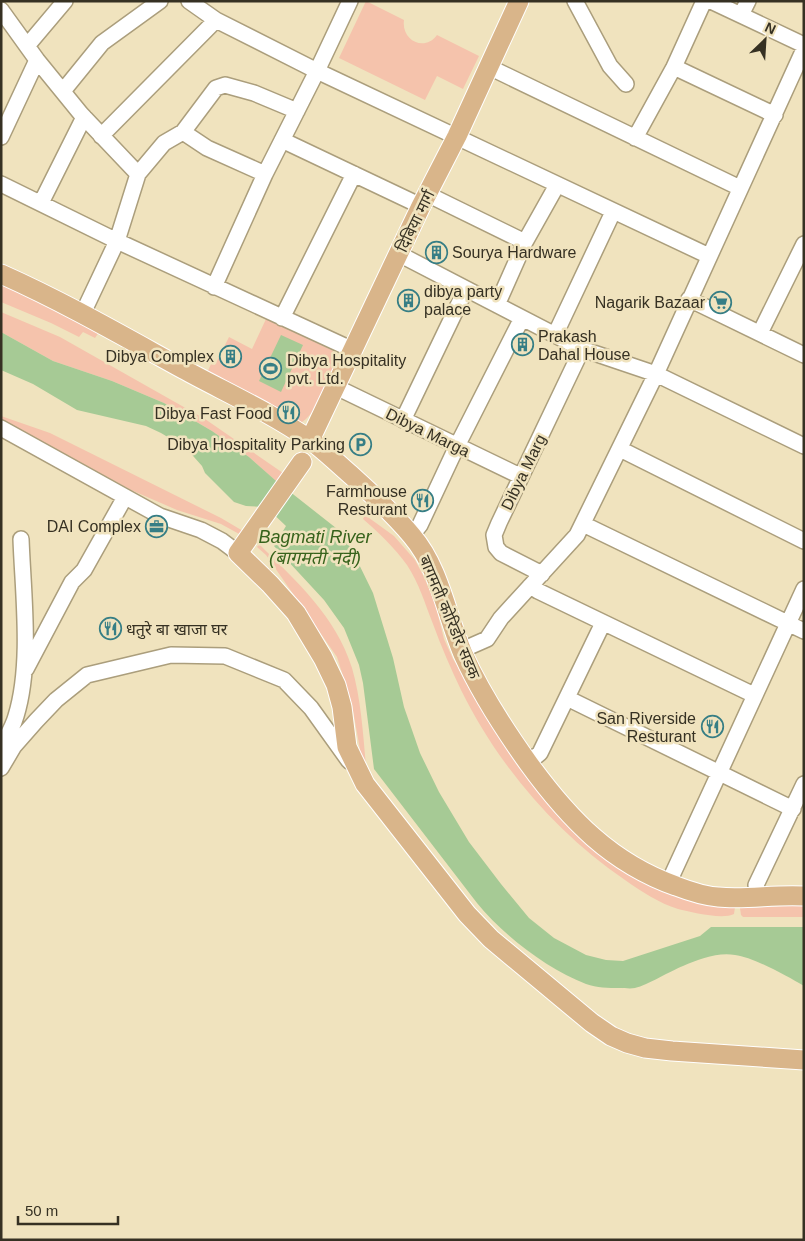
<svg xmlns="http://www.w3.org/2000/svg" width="805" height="1241" font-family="Arial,'Noto Sans Devanagari',sans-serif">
  <rect width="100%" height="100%" fill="#f0e3be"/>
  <path fill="#f5c3ac" d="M366,1L404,20C401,41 425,52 437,35L479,56L463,89L437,76L425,100L339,58Z
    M1,283L99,332L95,338L83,332L79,337L51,323L1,302Z
    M1,312L60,337L205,419L283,473L277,482L249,457L212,431L164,403L112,381L53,361L1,332Z
    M266,319L332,350L337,356L338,360C329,379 318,414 299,424L207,373L211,364L215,365L229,337L252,349Z
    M1,416L50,433L221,518L243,531L241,535L221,524L177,510L131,490L1,419Z
    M365,515L394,536L415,560L424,577L435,603L444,639L453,659L467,682L546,797L696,901L735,907L734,914C722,920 691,912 678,909C659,903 642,892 625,880C556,833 498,765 461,690C451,669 441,646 433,624C425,604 419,583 407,565C395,548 378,532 363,519Z
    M259,544C296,581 336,616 352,668C361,699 363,733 366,766L361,755L352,705L337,657L266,555L257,547Z
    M804,905V917H743L741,915L740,908Z"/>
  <path fill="#a6ca95" d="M1,332L53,361L112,381L164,403L212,431L249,457L275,480L336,528L351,548L373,593L393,658L404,707L420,753L439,792L469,842L501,884L529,918L554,938L586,955L606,960L623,961L700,936L711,927H804V986C787,976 753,957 735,955C718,952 699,959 683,966C670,971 648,985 635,988C630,989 624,988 620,988C608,988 597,988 586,984C547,969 503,935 477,903L374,769L363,683L359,665L344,628L324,600L274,546L286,526L266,507L246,506L234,502L205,473L202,466L186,448L161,433L146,426L77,410L33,384L1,370Z
    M281,335L303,345L281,392L259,381Z"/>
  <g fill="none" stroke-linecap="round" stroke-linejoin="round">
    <defs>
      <path id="minor" d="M189,1L216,20L317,71L709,256
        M575,1L610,66L626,84
        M711,1L804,45
        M1,10L37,60L81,114L138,174
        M741,15L748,1
        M27,46L65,1
        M489,67L740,188
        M674,67L775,115
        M63,91L102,43L160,1
        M183,132L216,88L225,85L254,93L297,111
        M101,136L216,20
        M1,137L37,60
        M635,138L674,67L704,1
        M282,140L421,206
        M1,184L117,241L353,350
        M427,194L525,242
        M41,203L84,117
        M399,254L582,349L656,374L804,446
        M214,287L265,174L317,71L350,1
        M689,299L804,355
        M497,305L525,242L557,185
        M83,313L117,241L138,174L164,143L183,132L207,148L265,174
        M282,318L354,174
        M760,333L804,244
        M555,335L613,212
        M336,387L520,476
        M403,420L466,289
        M1,428L160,516L201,530L222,541L238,553
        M620,449L804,541
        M583,524L804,631
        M412,535L420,525L457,446L522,318
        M542,574L501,553L496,547L494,535L499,523L582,349
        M530,586L538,591L754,695
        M462,650L487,639L501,618L577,535L656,374L804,49
        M26,669L72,582L84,570L125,497
        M567,698L793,809
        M1,747C7,737 13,727 16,716C32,664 23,594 21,539
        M528,763L540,753L603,623
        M1,768L14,746L36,721L56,700L87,675L171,655L225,656L284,680L311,708L349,761
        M668,884L804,589
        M759,897L756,885L804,784"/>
      <path id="major" d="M1,274C64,302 123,336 183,369C225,392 270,412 310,440C324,450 337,463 351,475C372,494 394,514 412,536C440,569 446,614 463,654C481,694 504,729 529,764C569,819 611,863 676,886C689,891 703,896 718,897C746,900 775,894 804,896
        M310,440L421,206L457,136L519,1
        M302,462L238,553L270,584L296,613L323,658L336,685L342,707L347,747L365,784L467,914L491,939L592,1023L611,1036L627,1043L645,1048L672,1051L804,1060"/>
    </defs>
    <use href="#minor" stroke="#ab9e7c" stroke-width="18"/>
    <use href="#major" stroke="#fff" stroke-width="21"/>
    <use href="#minor" stroke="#fff" stroke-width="15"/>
    <use href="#major" stroke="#d9b58a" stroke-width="19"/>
  </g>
  <defs>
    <symbol id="building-ring" viewBox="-11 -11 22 22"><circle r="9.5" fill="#f0e3be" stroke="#367e85" stroke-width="1.5"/><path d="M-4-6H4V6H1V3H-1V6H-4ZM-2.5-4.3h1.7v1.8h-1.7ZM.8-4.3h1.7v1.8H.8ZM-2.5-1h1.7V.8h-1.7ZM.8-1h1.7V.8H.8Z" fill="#367e85"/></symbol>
    <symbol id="supermarket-ring" viewBox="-11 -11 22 22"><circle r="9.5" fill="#f0e3be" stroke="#367e85" stroke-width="1.5"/><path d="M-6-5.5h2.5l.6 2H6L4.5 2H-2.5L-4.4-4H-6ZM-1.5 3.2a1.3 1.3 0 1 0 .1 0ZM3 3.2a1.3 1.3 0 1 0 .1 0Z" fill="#367e85"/></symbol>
    <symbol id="stadium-ring" viewBox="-11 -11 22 22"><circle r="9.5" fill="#f0e3be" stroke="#367e85" stroke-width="1.5"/><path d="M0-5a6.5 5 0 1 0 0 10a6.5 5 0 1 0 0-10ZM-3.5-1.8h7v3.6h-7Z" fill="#367e85"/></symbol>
    <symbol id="restaurant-ring" viewBox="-11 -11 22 22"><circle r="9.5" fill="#f0e3be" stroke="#367e85" stroke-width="1.5"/><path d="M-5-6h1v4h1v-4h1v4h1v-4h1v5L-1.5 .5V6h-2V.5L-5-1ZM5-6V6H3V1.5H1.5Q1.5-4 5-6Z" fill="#367e85"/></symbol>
    <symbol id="parking-ring" viewBox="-11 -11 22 22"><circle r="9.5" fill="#f0e3be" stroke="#367e85" stroke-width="1.5"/><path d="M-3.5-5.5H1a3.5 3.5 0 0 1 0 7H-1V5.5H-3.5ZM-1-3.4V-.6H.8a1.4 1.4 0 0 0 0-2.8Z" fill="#367e85"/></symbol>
    <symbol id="office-ring" viewBox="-11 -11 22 22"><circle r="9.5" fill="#f0e3be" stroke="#367e85" stroke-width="1.5"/><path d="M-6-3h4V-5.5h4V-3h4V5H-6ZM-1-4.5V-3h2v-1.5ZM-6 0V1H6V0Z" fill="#367e85"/></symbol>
  </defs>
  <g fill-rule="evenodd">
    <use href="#building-ring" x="424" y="240" width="25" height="25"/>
    <use href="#building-ring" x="396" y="288" width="25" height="25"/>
    <use href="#supermarket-ring" x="708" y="290" width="25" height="25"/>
    <use href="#building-ring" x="510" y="332" width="25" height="25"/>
    <use href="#building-ring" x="218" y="344" width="25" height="25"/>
    <use href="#stadium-ring" x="258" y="356" width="25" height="25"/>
    <use href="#restaurant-ring" x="276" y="400" width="25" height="25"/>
    <use href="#parking-ring" x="348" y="432" width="25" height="25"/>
    <use href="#restaurant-ring" x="410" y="488" width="25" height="25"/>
    <use href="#office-ring" x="144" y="514" width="25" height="25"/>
    <use href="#restaurant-ring" x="98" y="616" width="25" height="25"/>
    <use href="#restaurant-ring" x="700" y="714" width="25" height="25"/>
  </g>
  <g text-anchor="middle" stroke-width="5" stroke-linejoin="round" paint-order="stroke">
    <g font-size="16" fill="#363123" stroke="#f0e3be">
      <text transform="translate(415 221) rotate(-64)" y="6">दिबिया मार्ग</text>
      <text transform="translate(428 432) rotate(26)" y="6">Dibya Marga</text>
      <text transform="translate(523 472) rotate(-64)" y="6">Dibya Marg</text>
      <text transform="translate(450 617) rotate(67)" y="6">बागमती कोरिडोर सडक</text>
    </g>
    <g font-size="16" fill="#363123" stroke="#f0e3be" text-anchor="end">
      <text x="452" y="258" text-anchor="start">Sourya Hardware</text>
      <text x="424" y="297" text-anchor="start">dibya party<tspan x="424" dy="18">palace</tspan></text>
      <text x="705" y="308">Nagarik Bazaar</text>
      <text x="538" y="342" text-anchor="start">Prakash<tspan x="538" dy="18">Dahal House</tspan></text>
      <text x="214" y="362">Dibya Complex</text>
      <text x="287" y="366" text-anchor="start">Dibya Hospitality<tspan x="287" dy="18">pvt. Ltd.</tspan></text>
      <text x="272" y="419">Dibya Fast Food</text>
      <text x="345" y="450">Dibya Hospitality Parking</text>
      <text x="407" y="497">Farmhouse<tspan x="407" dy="18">Resturant</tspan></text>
      <text x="141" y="532">DAI Complex</text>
      <text x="126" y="635" text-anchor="start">धतुरे बा खाजा घर</text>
      <text x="696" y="724">San Riverside<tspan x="696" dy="18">Resturant</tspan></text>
    </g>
    <g font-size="18" font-style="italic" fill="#37631c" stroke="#f0e3be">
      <text x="315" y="543">Bagmati River<tspan x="315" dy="21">(बागमती नदी)</tspan></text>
    </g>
  </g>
  <rect width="805" height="1241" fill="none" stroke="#363123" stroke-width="5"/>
  <g transform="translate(765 40) rotate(25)" stroke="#f0e3be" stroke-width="4" paint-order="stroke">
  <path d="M0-4L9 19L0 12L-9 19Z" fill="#363123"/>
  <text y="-8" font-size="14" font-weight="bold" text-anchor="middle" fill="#363123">N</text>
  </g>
  <path d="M18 1216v8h100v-8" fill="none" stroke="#363123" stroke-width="2.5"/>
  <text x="25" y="1216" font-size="15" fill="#363123" stroke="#f0e3be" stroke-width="4" paint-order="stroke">50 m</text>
</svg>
